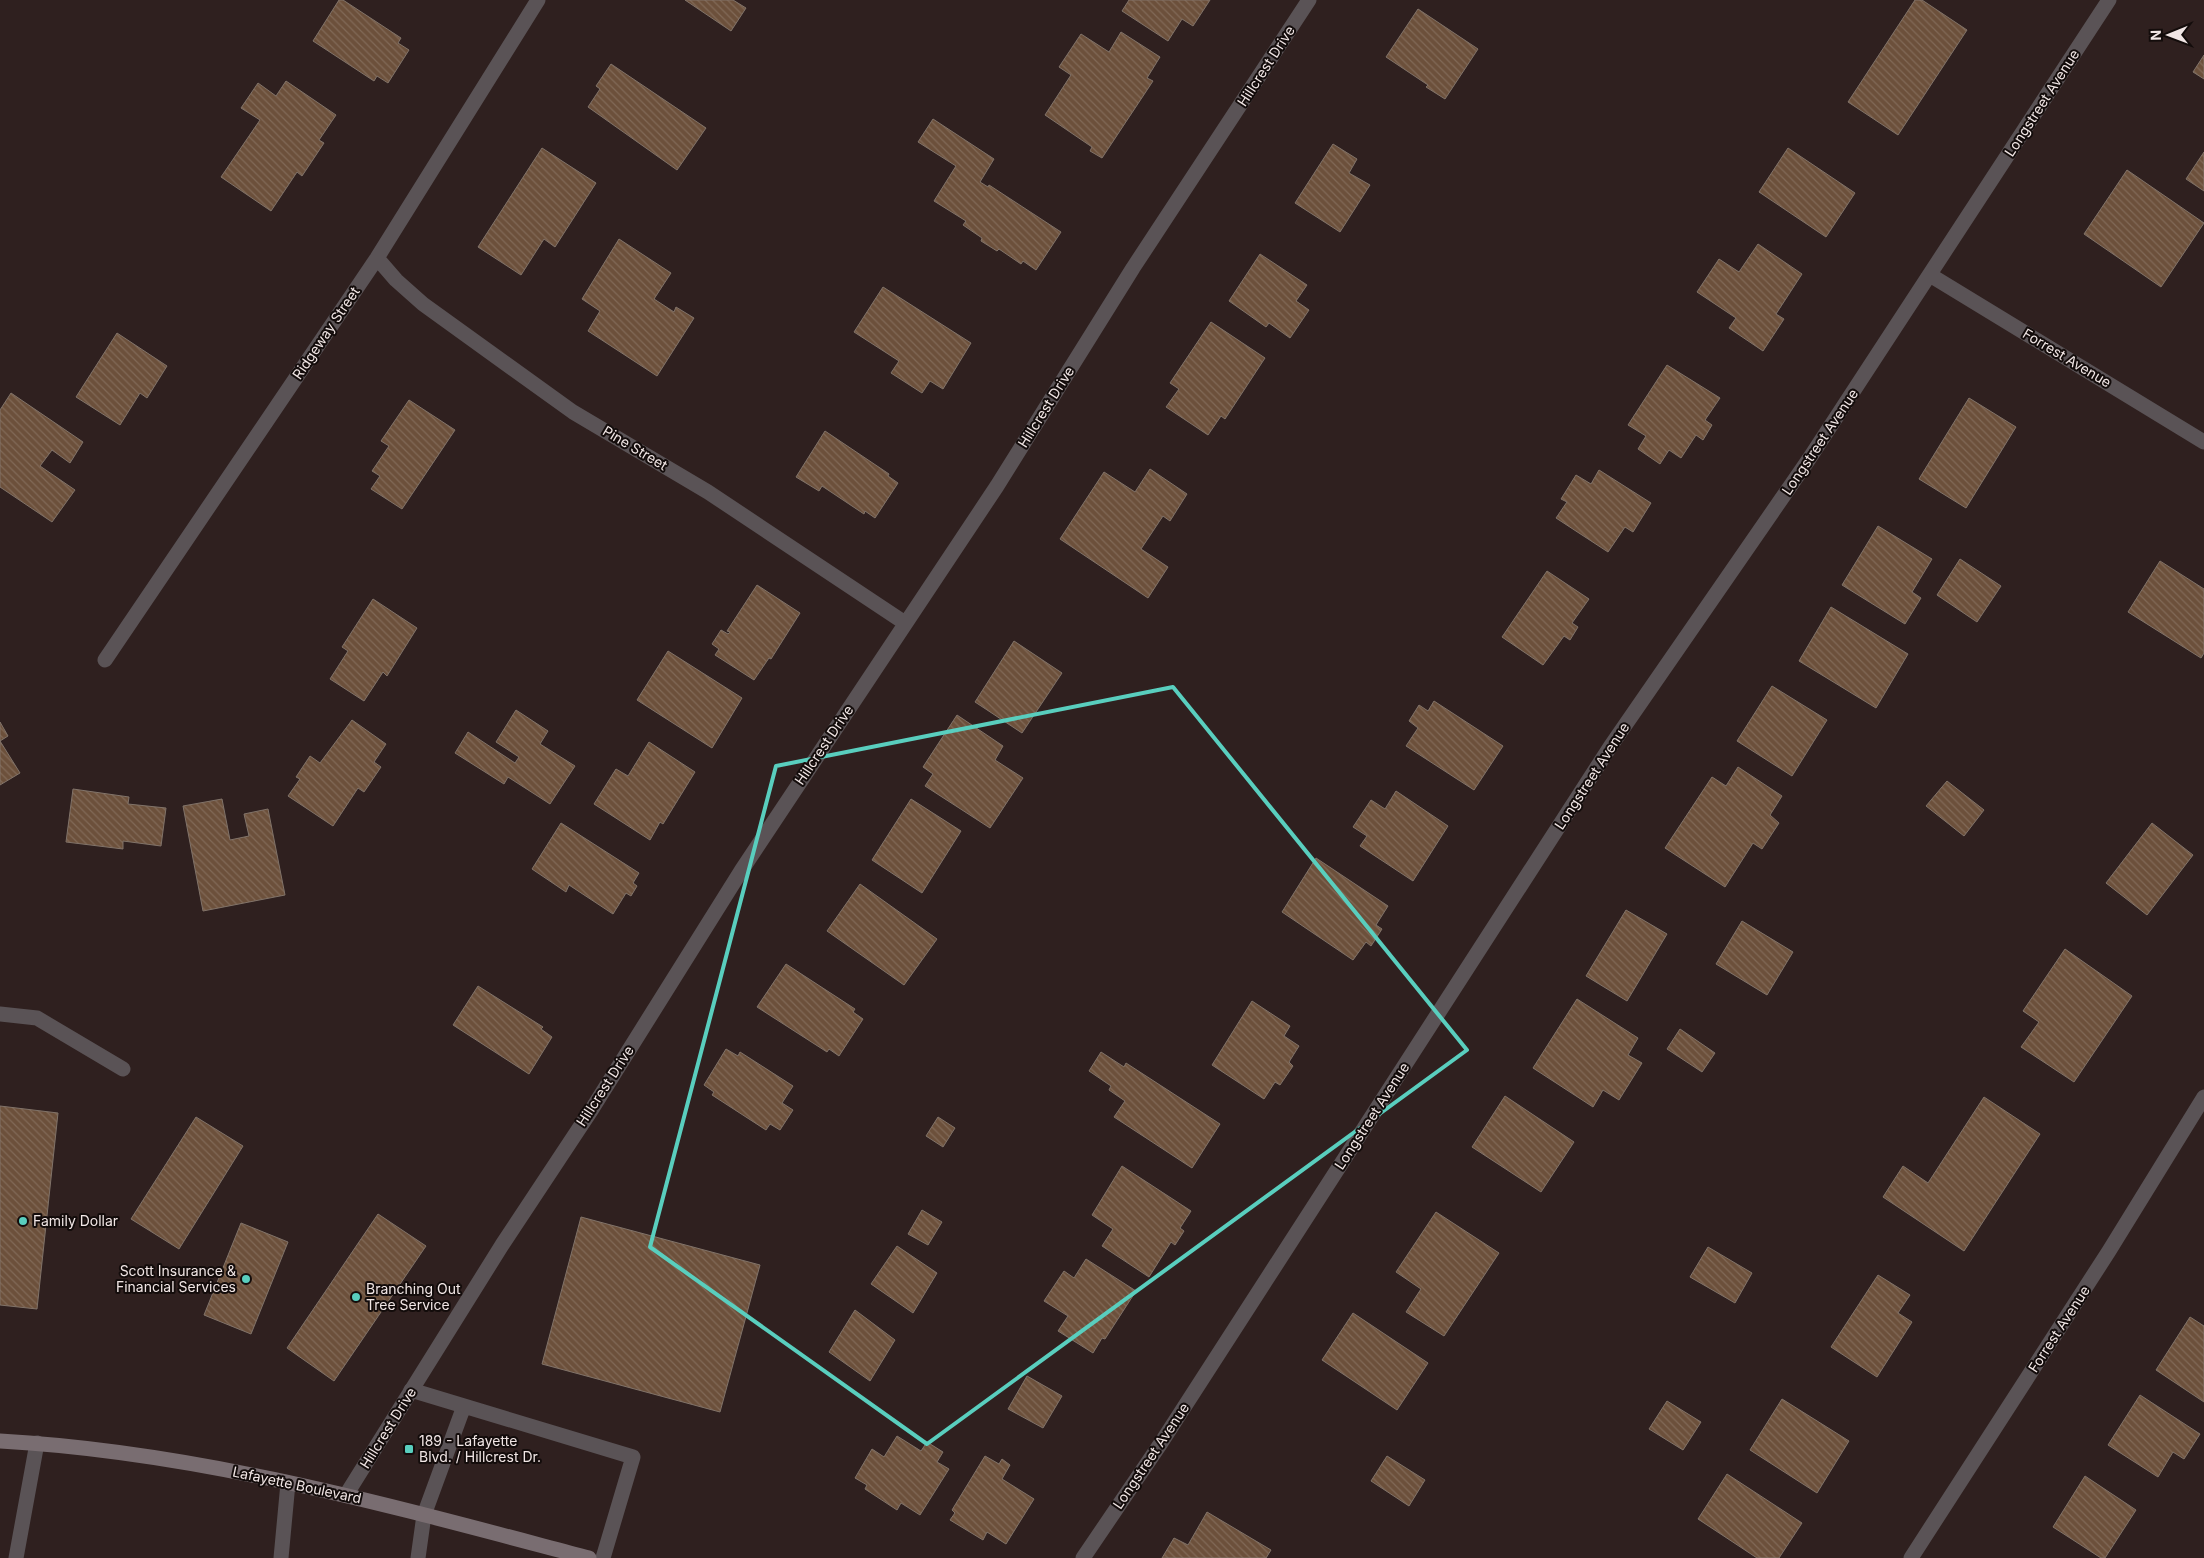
<svg xmlns="http://www.w3.org/2000/svg" width="2204" height="1558" font-family="Inter,sans-serif">
  <defs>
    <pattern id="building-back-hatch" width="6" height="6" patternUnits="userSpaceOnUse" patternTransform="scale(1.25)"><rect width="6" height="6" fill="#6c503b"/><path d="M-1 5l2 2M0 0l6 6M5-1l2 2" fill="none" stroke="#816957"/></pattern>
  </defs>
  <rect width="100%" height="100%" fill="#2f201f"/>
  <path fill="url(#building-back-hatch)" stroke="#817369" d="M339,0H343L401,38L398,43L409,50L388,83L377,76L374,81L313,41Z
    M685,0H733L746,8L731,31Z
    M1129,0H1210L1193,26L1182,19L1168,41L1122,11Z
    M1915,0H1922L1967,30L1898,135L1848,102Z
    M1418,9L1478,49L1445,99L1426,87L1428,85L1386,57Z
    M1121,32L1160,57L1147,78L1153,81L1102,158L1090,151L1092,147L1045,115L1071,75L1059,67L1081,34L1109,52Z
    M2204,55V79L2193,72Z
    M611,64L706,128L677,170L588,107L600,89L596,86Z
    M286,81L336,115L319,140L324,143L302,176L297,172L271,211L221,177L260,120L241,108L258,83L276,96Z
    M933,119L994,159L980,182L988,187L989,185L1061,232L1036,270L1023,261L1021,264L999,249L997,251L981,241L982,238L963,225L966,221L934,201L956,166L918,142Z
    M1333,144L1357,159L1349,173L1370,185L1340,232L1295,203Z
    M542,148L596,183L555,247L544,239L521,275L478,247Z
    M1788,148L1855,193L1826,237L1759,192Z
    M2204,152V191L2186,179Z
    M2127,170L2204,223L2161,287L2084,234Z
    M619,239L671,273L654,299L674,312L676,307L694,318L657,376L588,331L600,311L582,299Z
    M1758,244L1802,274L1776,314L1784,319L1763,351L1729,328L1736,318L1697,292L1719,259L1739,272Z
    M1260,254L1307,285L1296,301L1309,310L1290,338L1269,323L1266,327L1229,301Z
    M883,287L971,343L943,389L930,381L922,393L891,373L899,361L854,332Z
    M1211,322L1265,358L1225,419L1221,416L1208,435L1166,407L1179,389L1170,383Z
    M117,333L167,366L147,398L140,393L120,425L76,397Z
    M1667,365L1720,398L1705,420L1712,425L1703,440L1696,435L1681,458L1669,450L1660,464L1638,449L1646,436L1628,425Z
    M11,393L83,442L70,463L52,450L40,466L75,490L52,522L0,487V410Z
    M1969,398L2016,427L1966,508L1919,479Z
    M409,400L455,430L402,509L371,489L380,476L372,471L389,446L381,441Z
    M825,431L889,474L888,476L898,483L875,518L865,511L864,514L822,486L819,491L796,477Z
    M1150,469L1187,494L1170,521L1163,516L1141,549L1168,567L1148,598L1060,539L1104,472L1135,492Z
    M1599,470L1651,503L1633,532L1625,527L1608,552L1556,518L1567,502L1561,499L1576,475L1591,484Z
    M1878,526L1932,559L1912,592L1921,598L1905,624L1842,585Z
    M1960,559L2001,586L1977,622L1937,595Z
    M2160,561L2204,589V653L2201,658L2128,612Z
    M1547,571L1589,599L1572,623L1578,627L1570,640L1564,636L1543,665L1502,637Z
    M757,585L800,613L771,659L769,658L754,680L715,655L719,649L712,644L721,630L728,634L730,632L727,631Z
    M373,599L417,628L387,676L383,672L364,701L330,679L348,651L342,647Z
    M1831,607L1908,654L1876,708L1799,661Z
    M1014,641L1062,673L1022,733L975,702Z
    M668,651L742,698L712,748L637,700Z
    M1772,686L1827,720L1792,776L1737,741Z
    M1434,701L1503,746L1474,790L1406,746L1418,728L1409,721L1419,705L1428,711Z
    M516,710L548,731L540,744L575,766L550,804L508,777L504,784L455,753L468,732L515,763L519,757L496,742Z
    M957,715L1003,746L995,760L1023,778L990,828L925,786L933,774L923,767Z
    M352,720L386,744L374,762L381,767L364,792L358,788L333,826L288,796L300,779L296,777L310,756L320,763Z
    M0,722L8,736L0,741L20,773L0,785Z
    M649,742L695,772L663,824L660,822L650,840L594,804L616,769L628,776Z
    M1738,767L1782,796L1770,815L1779,823L1762,849L1753,843L1725,887L1665,848L1712,777L1726,786Z
    M1947,781L1984,810L1964,836L1926,806Z
    M73,789L129,797L128,804L166,808L161,846L123,841V849L66,842Z
    M1396,791L1448,826L1413,881L1360,846L1367,836L1353,827L1371,800L1385,809Z
    M222,799L230,840L249,836L244,814L268,809L285,895L203,911L183,806Z
    M911,799L961,831L922,893L872,860Z
    M561,823L639,873L633,883L637,886L631,896L626,893L613,914L569,885L566,892L532,869Z
    M2152,823L2193,855L2147,915L2106,883Z
    M1316,858L1388,906L1376,925L1382,929L1371,946L1366,942L1353,960L1282,912Z
    M860,884L937,939L904,985L827,931Z
    M1626,910L1667,934L1627,1001L1586,976Z
    M1742,921L1793,952L1767,995L1716,964Z
    M2065,949L2132,996L2074,1082L2021,1047L2039,1022L2023,1011Z
    M786,964L855,1009L853,1012L863,1019L839,1056L829,1049L827,1052L757,1007Z
    M478,986L543,1027L541,1029L552,1037L529,1074L453,1025Z
    M1577,999L1638,1038L1628,1055L1642,1063L1619,1100L1603,1090L1593,1107L1533,1068Z
    M1252,1001L1290,1026L1284,1036L1299,1046L1289,1062L1293,1066L1280,1085L1275,1082L1264,1099L1212,1065Z
    M1680,1029L1715,1053L1702,1072L1667,1049Z
    M726,1049L738,1056L740,1052L793,1086L782,1103L793,1110L780,1130L770,1124L766,1130L712,1095L714,1092L704,1085Z
    M1101,1052L1124,1067L1126,1063L1220,1124L1192,1168L1114,1117L1125,1101L1109,1090L1111,1086L1089,1071Z
    M1505,1096L1574,1142L1541,1192L1472,1147Z
    M1984,1097L2040,1134L1964,1251L1883,1197L1903,1166L1928,1183Z
    M0,1106L58,1113L37,1309L0,1305Z
    M196,1117L243,1146L179,1249L131,1219Z
    M938,1117L955,1128L943,1147L926,1136Z
    M1122,1166L1191,1211L1180,1228L1184,1231L1175,1245L1171,1242L1149,1277L1102,1246L1113,1229L1092,1215Z
    M922,1210L942,1222L928,1245L908,1234Z
    M1436,1212L1499,1253L1444,1336L1406,1312L1421,1289L1396,1272Z
    M378,1214L426,1246L334,1381L287,1348Z
    M581,1217L760,1265L720,1412L542,1364Z
    M241,1223L288,1242L251,1334L204,1315Z
    M897,1246L937,1273L913,1313L871,1284Z
    M1708,1247L1752,1273L1735,1303L1690,1277Z
    M1086,1259L1136,1291L1105,1339L1102,1338L1093,1353L1058,1331L1068,1316L1044,1301L1064,1271L1074,1278Z
    M1878,1275L1910,1295L1898,1313L1912,1322L1877,1377L1831,1347Z
    M855,1310L895,1340L870,1381L829,1352Z
    M1353,1313L1428,1363L1397,1410L1322,1360Z
    M2190,1317L2204,1326V1402L2156,1370Z
    M1027,1376L1062,1396L1043,1428L1008,1409Z
    M2140,1395L2200,1434L2184,1459L2173,1452L2158,1477L2108,1445Z
    M1782,1399L1849,1441L1817,1493L1750,1450Z
    M1667,1401L1701,1422L1683,1450L1649,1429Z
    M897,1436L921,1451L927,1442L943,1452L937,1462L949,1469L920,1515L901,1503L897,1510L865,1489L867,1485L855,1478L872,1449L884,1457Z
    M985,1456L999,1464L1002,1459L1010,1465L1002,1479L1034,1499L1006,1544L987,1532L983,1540L950,1520L955,1513L952,1510Z
    M1387,1456L1425,1480L1409,1506L1371,1481Z
    M1727,1474L1802,1523L1779,1558H1757L1698,1519Z
    M2085,1476L2136,1510L2105,1558H2101L2053,1527Z
    M1207,1512L1271,1550L1266,1558H1162L1174,1538L1188,1545Z"/>
  <g fill="none" stroke-linecap="round" stroke-linejoin="round">
    <path stroke="#5a5356" stroke-width="15" d="M0,1014L37,1018L123,1069
      M411,1390L633,1457L603,1558
      M424,1515L464,1406
      M16,1558L37,1443
      M281,1558L288,1483"/>
    <path stroke="#5a5356" stroke-width="15" d="M377,258L396,280L423,304L573,412L708,492L905,623
      M1930,275L2204,442
      M105,660L377,258L538,0
      M346,1495L502,1245L592,1109L741,871L997,486L1133,268L1309,0
      M418,1558L424,1515
      M1083,1558L1161,1443L1610,747L1809,459L2109,0
      M1911,1558L2109,1251L2204,1097"/>
    <path stroke="#796d71" stroke-width="15" d="M0,1441C201,1452 395,1507 589,1558"/>
  </g>
  <path fill="none" stroke="#59cebe" stroke-width="4" stroke-linejoin="round" d="M1173,687L1467,1050L927,1444L650,1247L776,766Z"/>
  <g fill="#59cebe" stroke="#130c0b" stroke-width="2">
    <circle cx="23" cy="1221" r="5"/>
    <circle cx="246" cy="1279" r="5"/>
    <circle cx="356" cy="1297" r="5"/>
    <rect x="404" y="1444" width="10" height="10" rx="2.5"/>
  </g>
  <g text-anchor="middle" stroke-width="4" stroke-linejoin="round" paint-order="stroke">
    <g font-size="14" fill="#f1e6e5" stroke="#130c0b">
      <text transform="translate(1266 66) rotate(-57)" y="5">Hillcrest Drive</text>
      <text transform="translate(2042 103) rotate(-57)" y="5">Longstreet Avenue</text>
      <text transform="translate(326 333) rotate(-56)" y="5">Ridgeway Street</text>
      <text transform="translate(2067 358) rotate(31)" y="5">Forrest Avenue</text>
      <text transform="translate(1046 407) rotate(-58)" y="5">Hillcrest Drive</text>
      <text transform="translate(1820 442) rotate(-56)" y="5">Longstreet Avenue</text>
      <text transform="translate(635 448) rotate(31)" y="5">Pine Street</text>
      <text transform="translate(824 745) rotate(-56)" y="5">Hillcrest Drive</text>
      <text transform="translate(1592 776) rotate(-57)" y="5">Longstreet Avenue</text>
      <text transform="translate(605 1086) rotate(-57)" y="5">Hillcrest Drive</text>
      <text transform="translate(1372 1116) rotate(-57)" y="5">Longstreet Avenue</text>
      <text transform="translate(2059 1329) rotate(-57)" y="5">Forrest Avenue</text>
      <text transform="translate(388 1428) rotate(-58)" y="5">Hillcrest Drive</text>
      <text transform="translate(1151 1456) rotate(-56)" y="5">Longstreet Avenue</text>
      <text transform="translate(297 1485) rotate(12)" y="5">Lafayette Boulevard</text>
    </g>
    <g font-size="14" fill="#f1e6e5" stroke="#130c0b" text-anchor="start">
      <text x="33" y="1226">Family Dollar</text>
      <text x="236" y="1276" text-anchor="end">Scott Insurance &amp;<tspan x="236" dy="16">Financial Services</tspan></text>
      <text x="366" y="1294">Branching Out<tspan x="366" dy="16">Tree Service</tspan></text>
      <text x="419" y="1446">189 - Lafayette<tspan x="419" dy="16">Blvd. / Hillcrest Dr.</tspan></text>
    </g>
  </g>
  <g transform="translate(2169 35) rotate(269)" stroke="#130c0b" stroke-width="4" paint-order="stroke">
  <path d="M0-4L9 19L0 12L-9 19Z" fill="#f1e6e5"/>
  <text y="-8" font-size="14" font-weight="bold" text-anchor="middle" fill="#f1e6e5">N</text>
  </g>
</svg>
